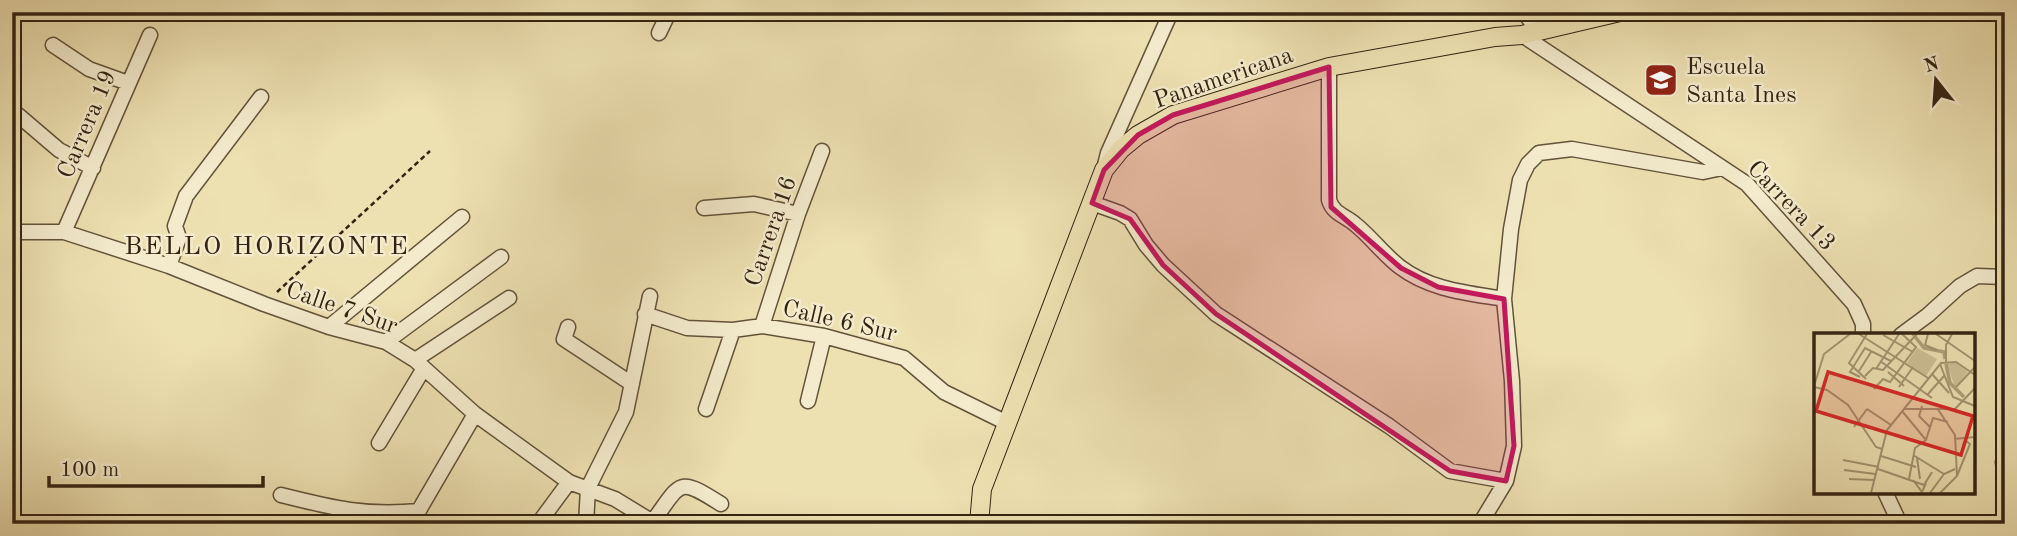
<svg xmlns="http://www.w3.org/2000/svg" width="2017" height="536" font-family="'Old Standard TT',serif">
  <rect width="100%" height="100%" fill="#ede0b1"/>
  <filter id="stains"><feTurbulence type="fractalNoise" baseFrequency=".00286" numOctaves="4"/><feColorMatrix values="0 0 0 0 .2 0 0 0 0 .09 0 0 0 0 .02 0 0 0 .5 -.17"/></filter>
  <radialGradient id="worn" r=".72"><stop offset=".6" stop-color="#630" stop-opacity="0"/><stop offset="1" stop-color="#630" stop-opacity=".3"/></radialGradient>
  <g fill="none" stroke-linecap="round" stroke-linejoin="round">
    <defs>
      <path id="minor" d="M1524,12L1537,30
        M659,33L669,12
        M1522,35L1747,184L1854,304L1863,324V335
        M53,45L89,69L128,83
        M1329,67V200C1333,214 1346,216 1356,225C1372,238 1384,255 1400,267C1430,290 1468,293 1504,299
        M18,115L59,150L93,168
        M1105,165L1108,153L1171,12
        M1092,203L1120,213L1130,219L1146,245L1163,265L1216,314L1389,426L1450,471L1506,481
        M704,208L754,204L798,214
        M12,232H64L169,266L264,304L329,327L386,342L415,360L475,414L569,482L615,499L656,524
        M64,232L150,35
        M169,266L179,238L175,226L186,196L261,97
        M645,314L687,328L733,330L762,326L824,336L904,358L944,392L1007,423
        M762,326L798,214L822,151
        M329,327L462,217
        M568,327L564,339L632,384
        M1901,335L1928,315L1960,286L1977,276L2005,277
        M386,342L501,257
        M415,360L509,298
        M808,401L824,336
        M706,409L733,330
        M379,443L424,368
        M2003,462L2005,472
        M1885,492L1900,524
        M281,495C333,508 364,516 419,511
        M653,521C682,482 677,476 721,504
        M411,524L475,414
        M538,524L569,482
        M586,524L588,488L626,412L650,296
        M1480,524L1506,481L1514,446L1512,381L1504,299L1511,229L1520,180L1528,164L1539,153L1572,149L1703,172L1722,168"/>
      <path id="major" d="M979,524L982,489L1104,170L1121,149L1138,135L1173,115L1329,67L1495,37L1522,35L1620,12"/>
    </defs>
    <use href="#minor" stroke="#62523a" stroke-width="17"/>
    <use href="#major" stroke="#342312" stroke-width="20"/>
    <path stroke="#342312" stroke-width="2.5" stroke-dasharray="5 3.5" stroke-linecap="butt" d="M277,292L430,151"/>
    <use href="#minor" stroke="#f3ebcc" stroke-width="14"/>
    <use href="#major" stroke="#ede0b1" stroke-width="18"/>
  </g>
  <path fill="#c2185b" fill-opacity="0.2" stroke="#c2185b" stroke-width="5" stroke-linejoin="round" d="M1329,67L1331,207L1401,268L1438,287L1504,299L1514,446L1506,481L1450,471L1216,314L1163,265L1130,219L1092,203L1104,170L1138,135L1173,115Z"/>
  <defs>
    <symbol id="school-square" viewBox="-11 -11 22 22"><rect x="-9" y="-9" width="18" height="18" rx="4" fill="#8f2418" stroke="#f3ebcc"/><path d="M0-5L7-2L0 1L-7-2ZM-4 1L0 2.5L4 1V4Q0 6-4 4Z" fill="#fff"/></symbol>
  </defs>
  <g fill-rule="evenodd">
    <use href="#school-square" x="1642" y="61" width="38" height="38"/>
  </g>
  <g text-anchor="middle" stroke-width="5" stroke-linejoin="round" paint-order="stroke">
    <g font-size="24" fill="#342312" stroke="#f3ebcc" text-anchor="start">
      <text x="1686" y="74">Escuela<tspan x="1686" dy="28">Santa Ines</tspan></text>
    </g>
    <g font-size="24" fill="#342312" stroke="#f3ebcc">
      <text transform="translate(1223 77) rotate(-19)" y="8">Panamericana</text>
      <text transform="translate(86 124) rotate(-67)" y="8">Carrera 19</text>
      <text transform="translate(1792 205) rotate(46)" y="8">Carrera 13</text>
      <text transform="translate(770 231) rotate(-71)" y="8">Carrera 16</text>
      <text transform="translate(342 307) rotate(19)" y="8">Calle 7 Sur</text>
      <text transform="translate(840 320) rotate(13)" y="8">Calle 6 Sur</text>
    </g>
    <g font-size="26" letter-spacing="2" fill="#342312" stroke="#f3ebcc">
      <text x="267" y="254">BELLO HORIZONTE</text>
    </g>
  </g>
  <g transform="translate(1814 333)">
    <rect width="161" height="161" fill="#ede0b1"/>
    <path d="M103,15L123,26L112,43L93,30ZM141,29L154,39L141,54L133,31Z" fill="#cec096"/>
    <path fill="none" stroke="#aea07b" stroke-width="3.5" d="M99,1L110,15L130,19L131,26M132,31L136,50L150,64"/>
    <path fill="none" stroke="#a39471" stroke-width="2" d="M45,1L114,45M114,1L111,12L123,17M122,1L161,28M69,2L99,19M66,28L118,65M132,29V12L138,1M126,31L139,64L161,73M62,36L85,1M45,38L57,19M74,39L90,53M118,41L135,60M51,43L59,35L69,37L103,1M46,44L36,39L51,15L77,28M52,46L35,30L53,1M0,53L10,21L36,1M0,54L13,57L34,72L62,114L68,116M85,54L99,34M142,54L161,34M60,56L69,46L76,49L102,14L88,1M114,61L130,43M108,73L105,83L116,94M123,75L141,102L143,143M53,76L77,92M90,76L127,30L142,29L161,42M88,78L112,107M40,94L53,76M140,106L161,104M99,122L130,141M67,123L102,134M103,125L106,146M29,127L65,134M64,136L110,152L118,139M30,137L61,141M35,146L61,147M95,146L101,115L112,107L119,85L134,89M99,147L108,159L112,150M57,160L73,97L90,76H141L161,55M116,160L130,141L141,136M126,160L143,143L156,111L152,108"/>
    <path fill="#d62828" fill-opacity="0.15" stroke="#d62828" stroke-width="3.5" d="M14,39L159,83L147,122L2,78Z"/>
    <rect width="161" height="161" fill="none" stroke="#342312" stroke-width="3.5"/>
  </g>
  <rect width="2017" height="536" fill="none" stroke="#ede0b1" stroke-width="42"/>
  <rect x="14" y="14" width="1989" height="508" fill="none" stroke="#342312" stroke-width="3.5"/>
  <rect x="21" y="21" width="1975" height="494" fill="none" stroke="#342312" stroke-width="2"/>
  <g transform="translate(1936 80) rotate(343)" stroke="#f3ebcc" stroke-width="5" paint-order="stroke">
  <path d="M0-5L12 26L0 18L-12 26Z" fill="#342312"/>
  <text y="-10" font-size="19" font-weight="bold" text-anchor="middle" fill="#342312">N</text>
  </g>
  <path d="M49 476v10h214v-10" fill="none" stroke="#342312" stroke-width="3.5"/>
  <text x="60" y="476" font-size="21" fill="#342312" stroke="#f3ebcc" stroke-width="5" paint-order="stroke">100 m</text>
  <rect width="100%" height="100%" filter="url(#stains)"/>
  <rect width="100%" height="100%" fill="url(#worn)"/>
</svg>
